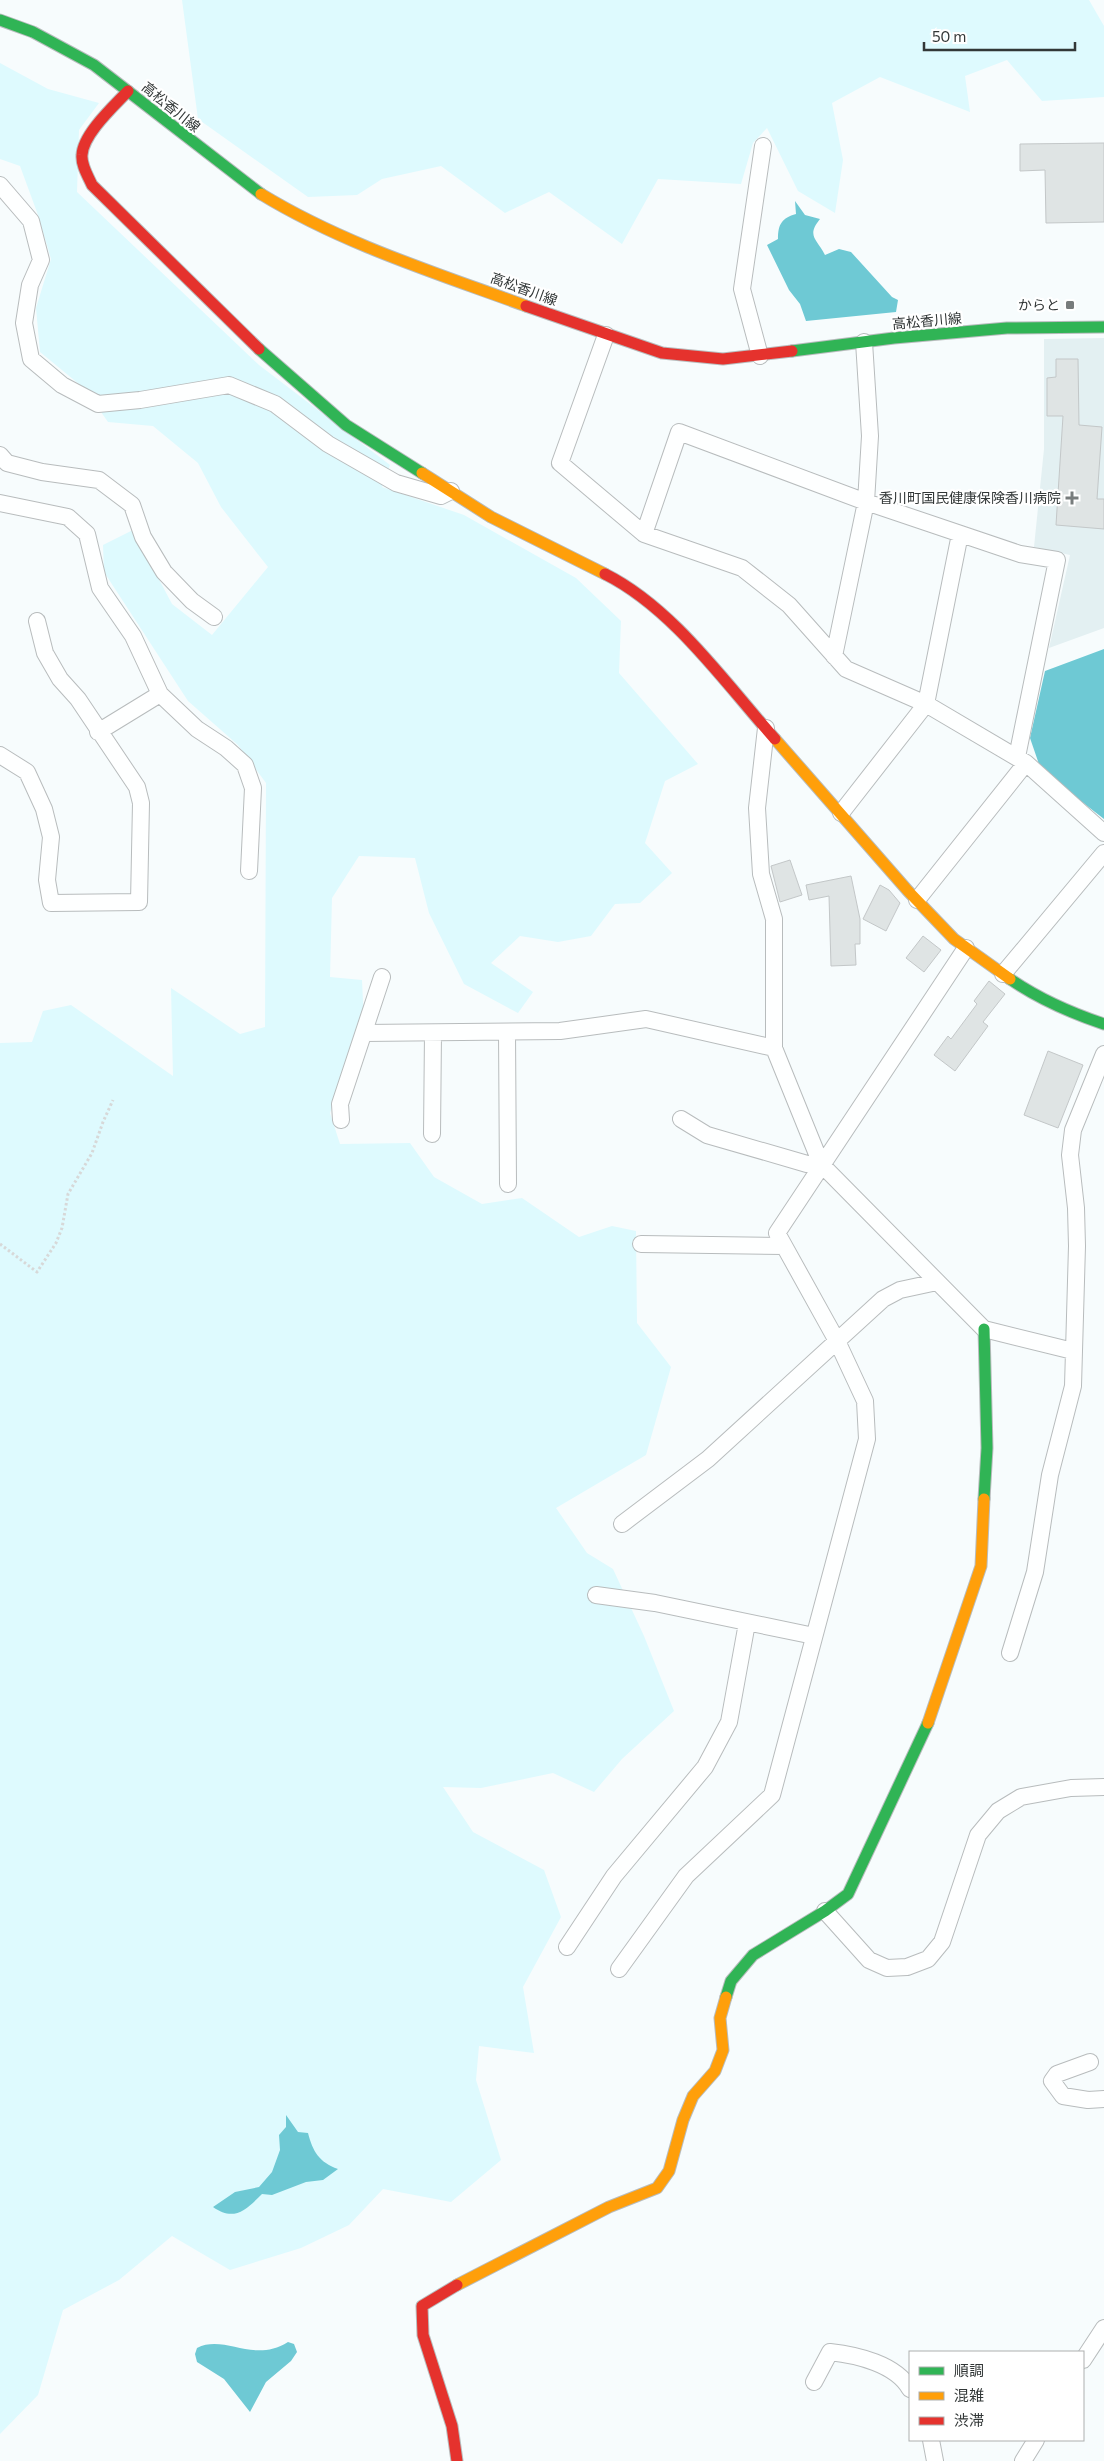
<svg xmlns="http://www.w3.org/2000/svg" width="1104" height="2461" font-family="Commissioner,'Noto Sans JP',sans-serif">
  <rect width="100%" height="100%" fill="#f7fcfd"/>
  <path fill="#e3f0f2" d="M1104,338V628L1049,648L1070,555L1034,547L1044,449V339Z"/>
  <path fill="#defafe" d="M182,0H1089L1104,26V97L1042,101L1007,60L965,76L970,112L880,77L832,103L843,160L835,213L798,191L767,128L753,143L741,184L658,179L622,244L549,192L505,213L441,166L382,179L357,195L308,197L198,119Z
    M0,63L48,89L99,103L79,130L77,192L259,365L390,465L382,487L464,515L576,578L621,621L619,673L698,764L665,781L645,843L672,873L640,903L615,904L591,936L558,942L520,936L491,963L533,992L518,1013L464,984L429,913L415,858L359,856L332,898L330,977L362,980L364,1023L330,1113L340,1144L410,1143L434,1177L482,1204L522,1198L579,1237L612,1226L636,1231L637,1323L671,1367L646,1455L556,1508L587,1553L613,1569L644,1636L674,1711L622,1759L594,1792L553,1773L481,1788L443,1787L473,1832L544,1870L561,1917L523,1987L534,2053L479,2046L476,2080L501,2160L451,2202L383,2189L349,2225L301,2248L230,2270L172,2236L119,2280L63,2310L38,2395L0,2434V1043L32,1042L43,1011L71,1005L173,1076L171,988L240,1034L265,1027L266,783L238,745L188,701L104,572L103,545L133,530L172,604L212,635L268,567L221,507L198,463L153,426L108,422L85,389L40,352L36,308L51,259L38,215L20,166L0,159Z"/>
  <path fill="#6ec9d4" d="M795,201L805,215L820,219C806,236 817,239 825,255L839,249L851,252L892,297L898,300L896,312L806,321L800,304L789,290L767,245L778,239C778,224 782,218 796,214Z
    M1104,649V819L1041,770L1030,738L1045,671Z
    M286,2115L298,2132L308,2133C313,2152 319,2162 338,2169L323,2180L306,2182L272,2195L262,2194C246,2210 234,2222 213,2207L235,2192L259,2187L272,2172L280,2150L279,2135L286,2127Z
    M288,2342L294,2344L297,2352L291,2361L266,2382L250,2412L224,2379L197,2362L195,2354L197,2348C225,2334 253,2364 288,2342Z"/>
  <path fill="#dfe4e4" stroke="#c3c7c8" d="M1104,143V222L1046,223L1045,170L1020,171V144Z
    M1056,359H1078L1079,425L1102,427L1097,499H1104V529L1056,525L1063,416H1047V378L1056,377Z
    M790,860L802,895L780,902L771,866Z
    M851,876L860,919V944H855L856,965L831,966L829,896L809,900L806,885Z
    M880,885L889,890L900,903L886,931L863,919Z
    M923,936L941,950L924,972L906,958Z
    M989,981L1005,994L983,1022L988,1026L955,1071L934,1055L948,1036L951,1039L977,1004L974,1001Z
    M1048,1051L1083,1065L1058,1128L1024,1115Z"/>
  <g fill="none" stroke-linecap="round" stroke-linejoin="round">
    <defs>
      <path id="street" d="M0,185L31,221L41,260L30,285L24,323L31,359L62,385L98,404L140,400L229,385L275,404L328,444L396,483L441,496L451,491
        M606,335L560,463L644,534L742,568L789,605L846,669L926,704L1026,763L1104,833
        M760,356L742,289L763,146
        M0,455L7,463L42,472L99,480L132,505L143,537L164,572L192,601L214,617
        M0,503L68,517L87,534L100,588L133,636L160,694L197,729L226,748L245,765L253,788L249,871
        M644,534L679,432L866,502L1020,554L1057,560L1017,757
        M834,656L866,502L870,436L864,342
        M766,728L757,808L761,874L774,919V1048L821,1164L984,1329L1073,1351
        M98,732L160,694
        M0,755L27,772L44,809L51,837L47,880L51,903L139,902L141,803L137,787L78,699L60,679L45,653L37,621
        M841,813L926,704L960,534
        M917,900L1026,763
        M1003,974L1104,853
        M507,1032L508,1184
        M364,1033L560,1031L646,1019L774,1048
        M681,1119L707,1135L807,1164H821
        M341,1120L340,1104L382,977
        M432,1134L433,1033
        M641,1244L784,1246
        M622,1524L708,1459L883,1299L900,1290L937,1282
        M596,1595L655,1603L814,1636
        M1010,1653L1035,1572L1050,1475L1073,1386L1077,1246L1076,1208L1070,1155L1073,1130L1104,1054
        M825,1911L869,1960L887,1968L907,1967L928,1959L942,1942L978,1835L998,1811L1021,1797L1071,1788L1104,1787
        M567,1947L614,1876L705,1767L729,1722L747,1623
        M619,1969L686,1876L772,1795L867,1439L865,1401L837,1341L777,1233L966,948
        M1090,2062L1057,2074L1052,2081L1063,2096L1088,2100L1104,2099
        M1083,2360L1104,2328
        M814,2382L830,2352C857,2355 896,2364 910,2389
        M931,2440L935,2461
        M1023,2461L1036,2440"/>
      <path id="fast" d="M0,20L33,32L94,65L261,194
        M259,349L346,425L422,473
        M792,351L894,338L1007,328L1104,327
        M1010,979C1039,999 1071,1013 1104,1024
        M984,1329L987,1448L984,1499
        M726,1997L731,1981L753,1955L825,1911L848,1894L928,1723"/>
      <path id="slow" d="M261,194C343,244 436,273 526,306
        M422,473L491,517L605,574
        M775,739L908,891L954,939L1010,979
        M928,1723L981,1566L984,1499
        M457,2285L609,2207L657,2188L669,2171L683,2120L693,2096L715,2071L723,2050L720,2018L726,1997"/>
      <path id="jam" d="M128,91C114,106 83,134 82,155C81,165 88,176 92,185L259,349
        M526,306L662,353L723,359L792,351
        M605,574C673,608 725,683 775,739
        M457,2285L422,2306L423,2335L452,2426L457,2461"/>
    </defs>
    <use href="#street" stroke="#b8bcbd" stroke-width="18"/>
    <use href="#fast" stroke="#b8bcbd" stroke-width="13"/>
    <use href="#slow" stroke="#b8bcbd" stroke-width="13"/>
    <use href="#jam" stroke="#b8bcbd" stroke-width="13"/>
    <path stroke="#d7d8d8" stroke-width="3" stroke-dasharray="2.5 2.5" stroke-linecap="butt" d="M0,1244L37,1272L56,1243L62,1228L68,1194L92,1153L103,1122L113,1100"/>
    <use href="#street" stroke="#feffff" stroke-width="16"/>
    <use href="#fast" stroke="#30b455" stroke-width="11"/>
    <use href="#slow" stroke="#ff9f0a" stroke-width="11"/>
    <use href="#jam" stroke="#e5322d" stroke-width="11"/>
  </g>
  <g fill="#777c7c" stroke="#fff" stroke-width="2">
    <rect x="1065" y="300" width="10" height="10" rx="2.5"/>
    <path d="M1069.5 490.5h5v5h5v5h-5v5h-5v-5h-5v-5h5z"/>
  </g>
  <g text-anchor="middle" stroke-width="4.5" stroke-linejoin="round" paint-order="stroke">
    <g font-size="14" fill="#323737" stroke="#fff">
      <text transform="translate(171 107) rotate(39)" y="5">高松香川線</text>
      <text transform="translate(524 289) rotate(20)" y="5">高松香川線</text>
      <text transform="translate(927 321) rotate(-5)" y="5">高松香川線</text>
    </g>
    <g font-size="14" fill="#323737" stroke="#fff" text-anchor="end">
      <text x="1060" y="310">からと</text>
      <text x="1061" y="503">香川町国民健康保険香川病院</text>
    </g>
  </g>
  <rect x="909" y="2351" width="175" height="90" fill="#ffffff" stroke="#adafaf"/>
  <rect x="919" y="2367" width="25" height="8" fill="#30b455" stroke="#adafaf"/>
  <text x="954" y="2376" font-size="15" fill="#323737">順調</text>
  <rect x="919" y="2392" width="25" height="8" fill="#ff9f0a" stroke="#adafaf"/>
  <text x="954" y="2401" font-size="15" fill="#323737">混雑</text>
  <rect x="919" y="2417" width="25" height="8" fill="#e5322d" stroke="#adafaf"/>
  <text x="954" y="2426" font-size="15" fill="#323737">渋滞</text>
  <path d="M924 42v8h151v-8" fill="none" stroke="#323737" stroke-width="2.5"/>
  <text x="932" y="42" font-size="15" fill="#323737" stroke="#ffffff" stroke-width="4" paint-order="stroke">50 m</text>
</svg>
